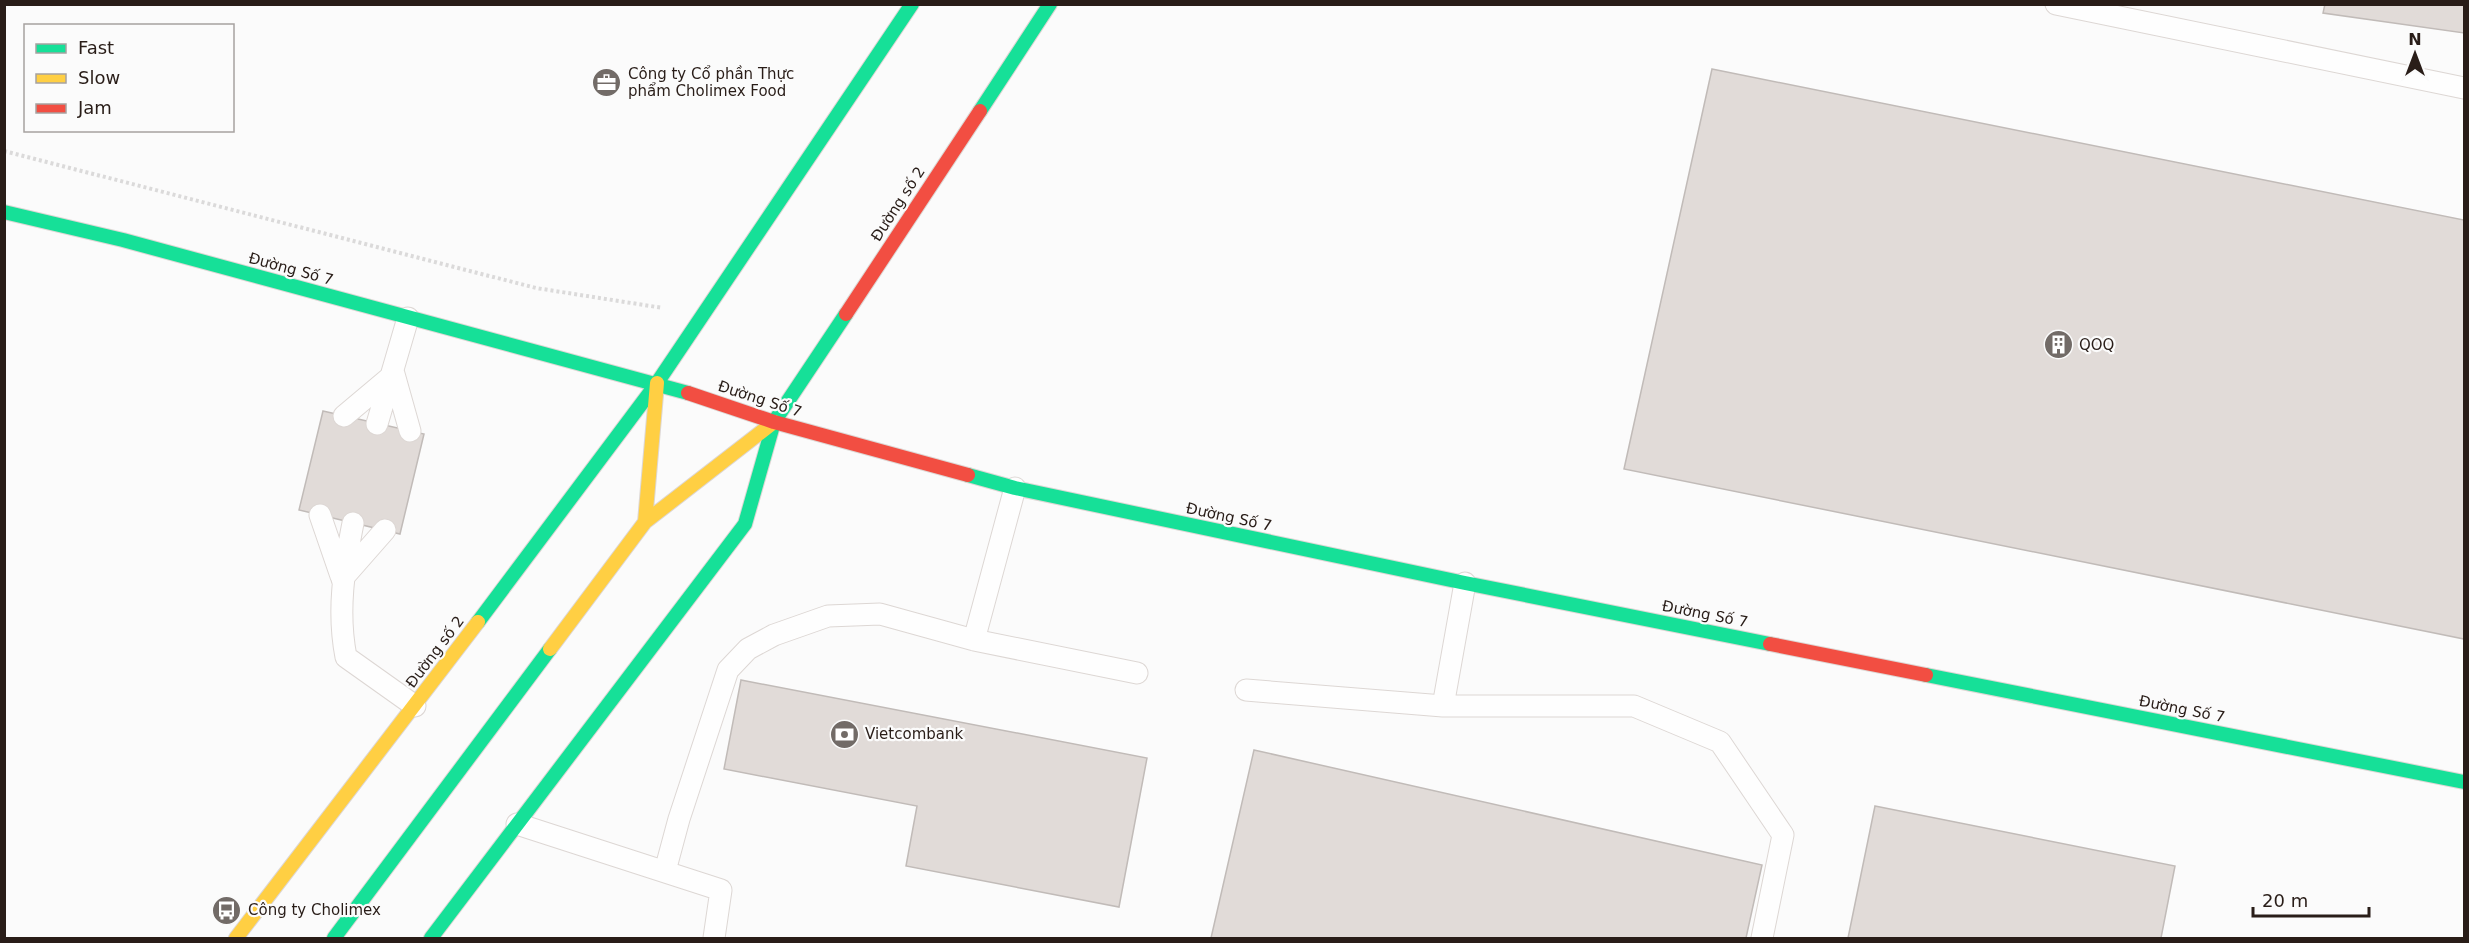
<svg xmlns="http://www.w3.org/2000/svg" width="2469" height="943" font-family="'DejaVu Sans',sans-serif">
  <rect width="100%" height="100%" fill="#fbfbfb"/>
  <path fill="#e1dbd8" stroke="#c1bbb8" stroke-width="1.5" d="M2325,4H2464V33L2323,13Z
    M1712,69L2464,220V639L1624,469Z
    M323,411L424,434L400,534L299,510Z
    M741,680L1147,758L1119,907L906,866L917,806L724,769Z
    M1254,750L1762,865L1746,938H1211Z
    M1875,806L2175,866L2161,938H1848Z"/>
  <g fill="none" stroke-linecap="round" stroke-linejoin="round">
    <defs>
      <path id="lane" d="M2056,4L2464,88
        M344,416L394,374L410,431
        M377,424L408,318
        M1015,488L974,640L1137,673
        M320,515L341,576
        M353,523C344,569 337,611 346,657L415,706
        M342,579L385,530
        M1465,583L1443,706H1634L1720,742L1783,835L1762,938
        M1246,690L1443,706
        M517,824L721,890L714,938
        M665,871L679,819L728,670L748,649L774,635L828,616L880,614L974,640"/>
      <path id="fast" d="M980,111L1050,4
        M4,212L123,240L688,393
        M968,475L1015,488L1465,583L1770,644
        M478,622L657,383L912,4
        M1926,675L2464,782
        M334,938L550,649
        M431,938L745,524L774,422L846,314"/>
      <path id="slow" d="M645,522L657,383
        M550,649L645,522L774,422
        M236,938L478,622"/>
      <path id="jam" d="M846,314L980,111
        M688,393L774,422L968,475
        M1770,644L1926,675"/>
    </defs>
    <use href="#lane" stroke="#ddd7d4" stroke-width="23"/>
    <use href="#fast" stroke="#ddd7d4" stroke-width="16"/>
    <use href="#slow" stroke="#ddd7d4" stroke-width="16"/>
    <use href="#jam" stroke="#ddd7d4" stroke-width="16"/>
    <path stroke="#dbdada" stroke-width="4" stroke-dasharray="3 3" stroke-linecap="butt" d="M4,151L536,288L663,308"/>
    <use href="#lane" stroke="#fefefe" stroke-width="21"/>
    <use href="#fast" stroke="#16e098" stroke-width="14"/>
    <use href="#slow" stroke="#ffcf43" stroke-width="14"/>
    <use href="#jam" stroke="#f24e42" stroke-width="14"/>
  </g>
  <defs>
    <symbol id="office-disc" viewBox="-11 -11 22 22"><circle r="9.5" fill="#726b67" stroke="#fbfbfb"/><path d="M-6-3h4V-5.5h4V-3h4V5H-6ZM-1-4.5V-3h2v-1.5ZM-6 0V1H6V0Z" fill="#fff"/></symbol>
    <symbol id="building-disc" viewBox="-11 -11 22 22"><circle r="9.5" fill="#726b67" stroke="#fbfbfb"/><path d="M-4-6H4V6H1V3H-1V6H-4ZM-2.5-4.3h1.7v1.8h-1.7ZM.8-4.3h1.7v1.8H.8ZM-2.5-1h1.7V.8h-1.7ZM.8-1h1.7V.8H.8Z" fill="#fff"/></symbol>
    <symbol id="bank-disc" viewBox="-11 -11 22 22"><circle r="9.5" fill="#726b67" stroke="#fbfbfb"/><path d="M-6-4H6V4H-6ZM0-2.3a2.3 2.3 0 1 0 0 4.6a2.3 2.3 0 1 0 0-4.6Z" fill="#fff"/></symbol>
    <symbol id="bus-disc" viewBox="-11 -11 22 22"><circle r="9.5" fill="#726b67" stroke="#fbfbfb"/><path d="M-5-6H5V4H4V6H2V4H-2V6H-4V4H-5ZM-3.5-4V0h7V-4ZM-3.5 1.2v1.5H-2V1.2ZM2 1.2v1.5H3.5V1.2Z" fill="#fff"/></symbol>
  </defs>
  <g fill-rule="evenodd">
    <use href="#office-disc" x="590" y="66" width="33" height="33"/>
    <use href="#building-disc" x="2042" y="328" width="33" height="33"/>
    <use href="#bank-disc" x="828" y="718" width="33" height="33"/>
    <use href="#bus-disc" x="210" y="894" width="33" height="33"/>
  </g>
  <g text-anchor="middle" stroke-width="4.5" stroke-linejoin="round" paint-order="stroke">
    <g font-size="15" fill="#291d18" stroke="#fbfbfb" text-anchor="start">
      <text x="628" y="79">Công ty Cổ phần Thực<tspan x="628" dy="17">phẩm Cholimex Food</tspan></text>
      <text x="2079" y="350">QOQ</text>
      <text x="865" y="739">Vietcombank</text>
      <text x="248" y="915">Công ty Cholimex</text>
    </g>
    <g font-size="15" fill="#291d18" stroke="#fbfbfb">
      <text transform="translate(898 204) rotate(-57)" y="5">Đường số 2</text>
      <text transform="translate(291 269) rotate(15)" y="5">Đường Số 7</text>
      <text transform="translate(760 399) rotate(18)" y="5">Đường Số 7</text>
      <text transform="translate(1229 517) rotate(12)" y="5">Đường Số 7</text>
      <text transform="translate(1705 614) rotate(11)" y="5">Đường Số 7</text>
      <text transform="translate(435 652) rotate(-53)" y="5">Đường số 2</text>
      <text transform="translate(2182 709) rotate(11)" y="5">Đường Số 7</text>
    </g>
  </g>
  <rect width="2469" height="943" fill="none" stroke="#291d18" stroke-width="12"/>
  <rect x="24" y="24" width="210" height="108" fill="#fbfbfb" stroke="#a7a2a0" stroke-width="1.5"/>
  <rect x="36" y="44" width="30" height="9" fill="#16e098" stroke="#a7a2a0" stroke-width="1.5"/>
  <text x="78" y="54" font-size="18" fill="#291d18">Fast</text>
  <rect x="36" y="74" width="30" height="9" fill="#ffcf43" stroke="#a7a2a0" stroke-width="1.5"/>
  <text x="78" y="84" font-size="18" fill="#291d18">Slow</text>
  <rect x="36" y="104" width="30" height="9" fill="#f24e42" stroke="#a7a2a0" stroke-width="1.5"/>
  <text x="78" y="114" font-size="18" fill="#291d18">Jam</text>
  <g transform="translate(2415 54)" stroke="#fbfbfb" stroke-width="4.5" paint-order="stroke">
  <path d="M0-4.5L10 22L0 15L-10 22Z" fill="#291d18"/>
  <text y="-9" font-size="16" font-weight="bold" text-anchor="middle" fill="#291d18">N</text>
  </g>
  <path d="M2253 907v9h116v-9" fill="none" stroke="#291d18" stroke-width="3"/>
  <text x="2262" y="907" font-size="18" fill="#291d18" stroke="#fbfbfb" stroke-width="4.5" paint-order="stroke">20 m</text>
</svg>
